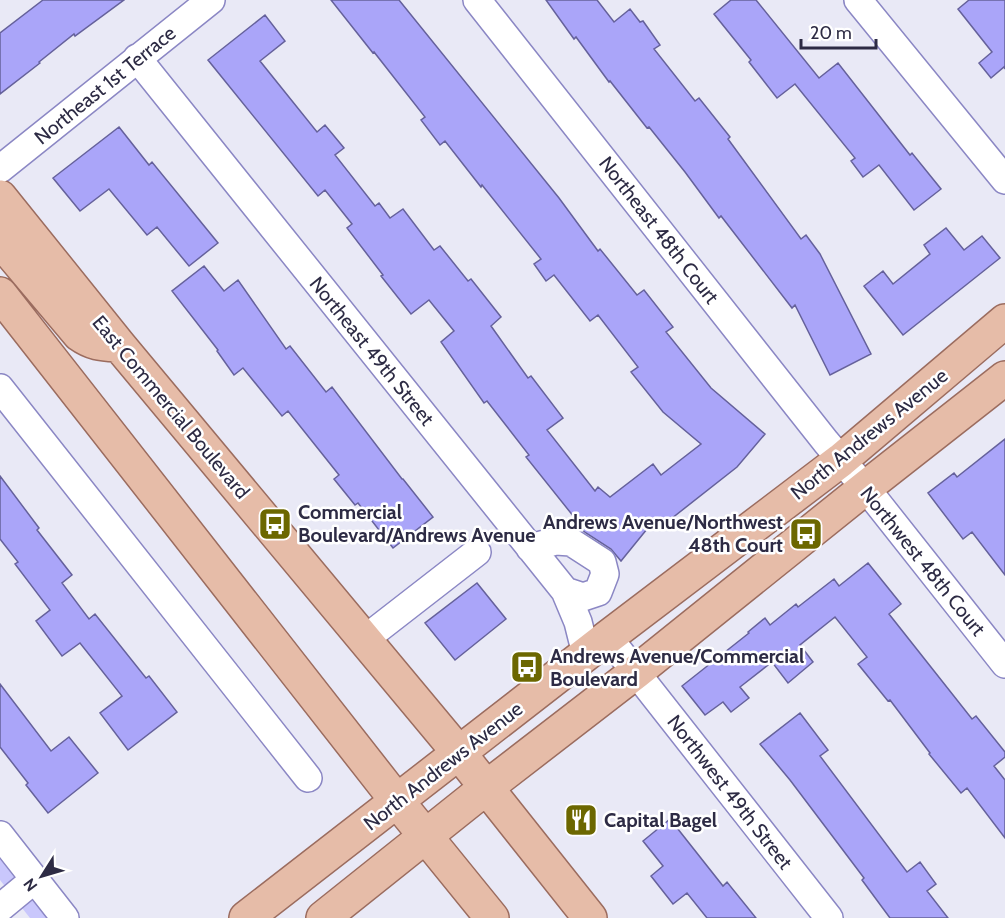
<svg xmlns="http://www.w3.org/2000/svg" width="1005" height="918" font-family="Cabin,sans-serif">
  <rect width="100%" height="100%" fill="#e9e9f6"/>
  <path fill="#c9c7fc" d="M0,849L54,918H30L0,880Z"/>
  <path fill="#aaa5f9" stroke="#65619b" stroke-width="1.5" d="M43,0H124L75,36L74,34L39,62L40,63L0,94V33Z
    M331,0H399L559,198L598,251L600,249L637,295L644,290L673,327L666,332L711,388L765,434L737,467L662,526L656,518L621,561L611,549L586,533L571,521L574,517L526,457L529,455L487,401L484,403L441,342L454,331L429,300L411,314L381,276L383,275L347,228L352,224L325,190L318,196L208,60L265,15L285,41L260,61L317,132L325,125L344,148L335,155L375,206L379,203L390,218L403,209L434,250L440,246L468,281L471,279L501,317L491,326L528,378L531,376L563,418L547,430L595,491L598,487L610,497L653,464L661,475L701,444L663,412L631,372L638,367L598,315L590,321L554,275L546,281L534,264L541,259L482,185L481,187L445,141L440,145L421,120L425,117L374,52L373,53Z
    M546,0H597L614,22L630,9L640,22L643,21L660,45L654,49L695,101L699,98L730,137L728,139L801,239L806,235L820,254L871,354L830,375L795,305L792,308L721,216L719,218L685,172L649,127L647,128L610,81L609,82L576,37L574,39Z
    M731,0H756L819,78L838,63L910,155L912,153L941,189L914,210L879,165L863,177L851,161L855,158L795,84L777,98L749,62L751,60L714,14Z
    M969,0H1005V69L1004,67L991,78L979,63L992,52L958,9Z
    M119,127L149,165L152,162L218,243L189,266L157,227L147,235L109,189L80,211L53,178Z
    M946,228L964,250L982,236L1000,258L903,335L864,286L883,271L893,284L930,254L924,245Z
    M204,266L224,291L238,280L286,349L290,346L326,392L332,387L402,479H403L433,517L393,548L358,503L355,505L334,479L339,475L288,411L282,416L243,368L234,375L217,351L218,350L172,291Z
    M1005,439V575L972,532L963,539L928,493L954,473L957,477Z
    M0,476L39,528L37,530L72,575L62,583L89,619L95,614L146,678L149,676L177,712L128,750L100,713L122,696L80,643L62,656L36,621L50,610L15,564L18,562L0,539Z
    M868,563L901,604L889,614L972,719L976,716L1005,752V757L994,766L1005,780V838L967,788L961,793L929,754L930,753L890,700L888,701L858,664L867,657L835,617L800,645L813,662L788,683L772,662L740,687L749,698L731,712L723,702L705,715L682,686L749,633L748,632L765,618L770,625L796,604L798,607L834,579L839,586Z
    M477,583L506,619L455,660L425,623Z
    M0,684L51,751L69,737L98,773L48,813L26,785L28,783L0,747Z
    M800,713L828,750L820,756L907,872L920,862L936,884L927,891L948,918H890L862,880L864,878L790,780L760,744Z
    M670,819L723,886L727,882L756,918H707L687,893L673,904L651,876L663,866L643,841Z"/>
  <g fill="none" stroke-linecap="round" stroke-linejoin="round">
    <defs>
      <path id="minor" d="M477,0L826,442L872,496L1005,664
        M858,0L1005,180
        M137,58L565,591L578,622L586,654
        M0,169L211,0
        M0,388L308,778
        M530,548L556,541L571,542L602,562L605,574L598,592L583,597L565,591
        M608,637L829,918
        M365,639L477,552
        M0,835L65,918
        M0,908L35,879"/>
      <path id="major" d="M0,197L119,345L459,753L590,918
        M0,240L79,334C93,344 102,344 119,345
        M0,294L397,801L492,918
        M246,918L608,637L841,460L1005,321
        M323,918L487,787L636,672L865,488L1005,378"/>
    </defs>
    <use href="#minor" stroke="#8b87c4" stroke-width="30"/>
    <use href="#major" stroke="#9b6c5f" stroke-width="36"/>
    <use href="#minor" stroke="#fff" stroke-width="27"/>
    <use href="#major" stroke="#e6bca8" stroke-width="33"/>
  </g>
  <defs>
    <symbol id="bus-square" viewBox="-11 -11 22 22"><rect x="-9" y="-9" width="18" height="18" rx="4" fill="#6c6700" stroke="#fff"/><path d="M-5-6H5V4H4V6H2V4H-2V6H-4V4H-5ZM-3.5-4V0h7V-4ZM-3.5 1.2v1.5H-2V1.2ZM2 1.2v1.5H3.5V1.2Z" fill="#fff"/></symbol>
    <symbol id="restaurant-square" viewBox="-11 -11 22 22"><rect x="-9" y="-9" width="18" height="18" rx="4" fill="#6c6700" stroke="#fff"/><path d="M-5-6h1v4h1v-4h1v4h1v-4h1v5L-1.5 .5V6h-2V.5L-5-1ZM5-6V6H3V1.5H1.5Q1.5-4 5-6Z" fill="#fff"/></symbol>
  </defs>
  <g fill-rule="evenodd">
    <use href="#bus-square" x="256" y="505" width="38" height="38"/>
    <use href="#bus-square" x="787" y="515" width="38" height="38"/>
    <use href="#bus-square" x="508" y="648" width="38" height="38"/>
    <use href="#restaurant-square" x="562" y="801" width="38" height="38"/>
  </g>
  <g text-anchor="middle" stroke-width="5" stroke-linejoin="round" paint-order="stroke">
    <g font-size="20" fill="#2d2b44" stroke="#fff">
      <text transform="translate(105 85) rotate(-39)" y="7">Northeast 1st Terrace</text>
      <text transform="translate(659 230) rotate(52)" y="7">Northeast 48th Court</text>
      <text transform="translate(372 351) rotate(51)" y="7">Northeast 49th Street</text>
      <text transform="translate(171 407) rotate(50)" y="7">East Commercial Boulevard</text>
      <text transform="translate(869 434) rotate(-39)" y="7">North Andrews Avenue</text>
      <text transform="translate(923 561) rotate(51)" y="7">Northwest 48th Court</text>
      <text transform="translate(443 766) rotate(-38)" y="7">North Andrews Avenue</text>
      <text transform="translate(730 792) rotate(52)" y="7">Northwest 49th Street</text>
    </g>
    <g font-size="20" font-weight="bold" fill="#2d2b44" stroke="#fff" text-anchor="start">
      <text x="298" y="519">Commercial<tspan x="298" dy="23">Boulevard/Andrews Avenue</tspan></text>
      <text x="783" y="529" text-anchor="end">Andrews Avenue/Northwest<tspan x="783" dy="23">48th Court</tspan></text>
      <text x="550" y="663">Andrews Avenue/Commercial<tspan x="550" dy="23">Boulevard</tspan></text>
      <text x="604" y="827">Capital Bagel</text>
    </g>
  </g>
  <g transform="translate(42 876) rotate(233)" stroke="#ffffff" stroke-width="4.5" paint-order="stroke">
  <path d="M0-4.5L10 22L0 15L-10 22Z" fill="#2d2b44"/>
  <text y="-9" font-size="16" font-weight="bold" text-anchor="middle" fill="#2d2b44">N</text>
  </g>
  <path d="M801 39v9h75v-9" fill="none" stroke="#2d2b44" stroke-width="3"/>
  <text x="810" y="39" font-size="18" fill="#2d2b44" stroke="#ffffff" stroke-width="4.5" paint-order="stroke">20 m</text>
</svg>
